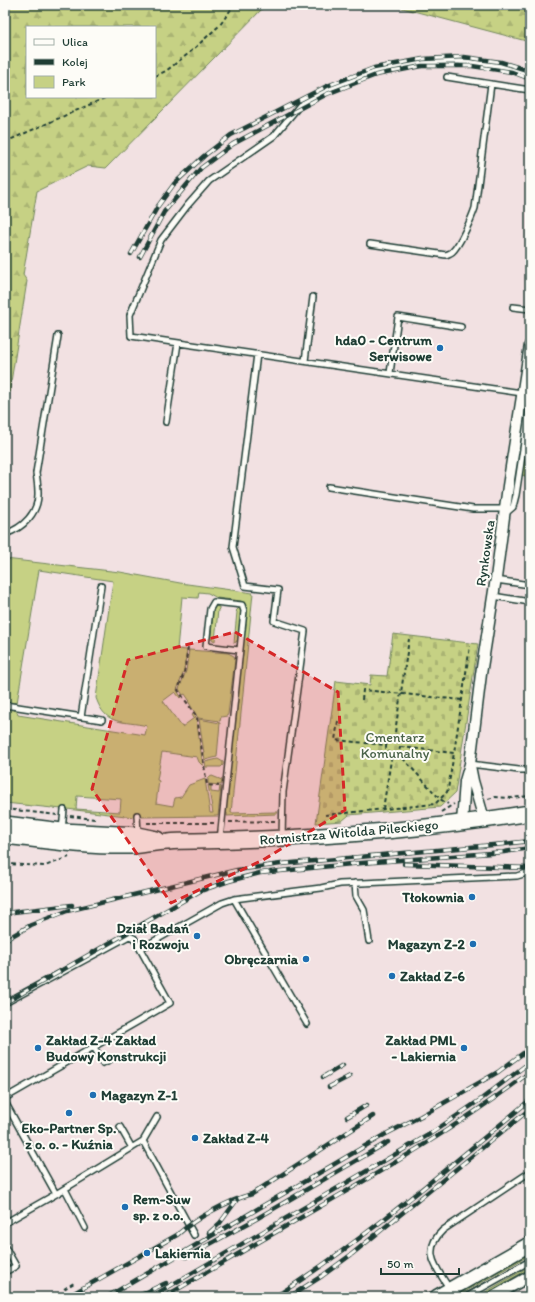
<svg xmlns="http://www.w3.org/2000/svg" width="535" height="1302" font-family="Itim,sans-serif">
  <defs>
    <pattern id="forest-firs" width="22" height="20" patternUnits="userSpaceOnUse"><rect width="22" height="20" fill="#c6d184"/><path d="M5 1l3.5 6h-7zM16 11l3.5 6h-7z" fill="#aab473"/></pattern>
    <pattern id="cemetery-stones" width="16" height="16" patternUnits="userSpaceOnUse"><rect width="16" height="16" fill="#c6d184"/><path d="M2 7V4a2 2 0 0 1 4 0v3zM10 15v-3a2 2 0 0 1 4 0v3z" fill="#aab473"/></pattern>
  </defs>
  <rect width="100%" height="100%" fill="#f2e1e2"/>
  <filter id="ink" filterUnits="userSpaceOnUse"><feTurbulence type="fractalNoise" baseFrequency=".025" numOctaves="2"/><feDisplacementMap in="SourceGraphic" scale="8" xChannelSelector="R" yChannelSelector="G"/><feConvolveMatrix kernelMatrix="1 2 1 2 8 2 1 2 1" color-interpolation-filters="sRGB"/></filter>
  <g filter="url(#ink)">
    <path fill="#c6d184" stroke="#72875c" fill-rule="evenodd" d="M5,559L120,572L180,583L253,593L231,813L277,812V814L227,816V813H225L238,683L243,648L247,608L244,603L241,601L217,598L208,593L199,592L198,598L182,597L177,649L187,650L184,671L177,690L181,697L180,698L175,692L163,701L182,727L194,718L192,715L193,714L196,717L203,766L199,762L197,757L162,752L157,780L159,781L156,803L173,806L175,798L181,797L189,785L205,779L210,813H213L208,785L211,786V792L219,793L220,786L221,787L218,816L142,817L141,815L134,814V817L67,809V808H62V809L5,803V708L16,710L17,712L18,715L145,735L147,726C123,720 106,727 96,698L113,581L39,570L17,703L5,702ZM77,796L121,799L120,812L76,809Z
      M215,606L219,607V609L218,610L215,641L211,639V636L213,609Z
      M239,608L241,609V612L238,639L236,642L234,643L237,612L236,611Z
      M189,650L228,653L234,656L235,660L228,714L227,716L221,717L220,721L198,718L188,701L189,700L185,694L183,695L179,689L186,671Z
      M199,719L220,723L217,757L205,760Z
      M218,759L223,762V765L221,767H206L205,762Z
      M212,776L222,780L221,785L208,784V778Z
      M530,1253V1255L456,1297H453Z
      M530,1266V1268L480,1297H477Z"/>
    <path fill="url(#forest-firs)" stroke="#72875c" fill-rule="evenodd" d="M5,5H266L106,168L88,166L37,191L23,275L27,281L5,420ZM27,27H155V97H27Z
      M391,5H530V42Z"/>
    <path fill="url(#cemetery-stones)" stroke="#72875c" d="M530,386V477L516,474Z
      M393,634L478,644L455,793L440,807L349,815L342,821L316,823L336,681L370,685L371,675L387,676Z"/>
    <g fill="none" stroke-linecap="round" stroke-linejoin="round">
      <defs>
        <path id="lane" d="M447,77L491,84
          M370,244L446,255C448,254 451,253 452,252C460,245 472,217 475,208L491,84L530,90
          M513,307L530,309
          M257,354L233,547L245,586L278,590L274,621L305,631L283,792L282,838
          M305,361L313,297
          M390,373L398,317L461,327
          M522,393L131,336L130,315L161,240L187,206L209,181L274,136L300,105L331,88L378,71L423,62L457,61L501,66L530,75
          M166,422L178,343
          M329,487L473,509H505
          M506,513L513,507L516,495L530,403
          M5,534C23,528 39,513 38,492C38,486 37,479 36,473L58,336
          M496,580L530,585
          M493,596L530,602
          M5,705L102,720
          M81,717L101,586
          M470,764L519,770H530
          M137,815L138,834
          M62,830L64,810
          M220,840L244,611L242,605L214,602L210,609L206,646L239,650
          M355,883L356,896L364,910L369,941
          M234,899L307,1024
          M140,949L222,903L234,899L321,888L340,884L517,876L530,872
          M5,1003L129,936L134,938L170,1003L5,1098
          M94,1047L103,1063L111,1059
          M5,1102L56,1194
          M120,1127L132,1148
          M143,1141L157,1117
          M65,1189L85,1228
          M5,1223L56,1194L143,1141L194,1235
          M5,1247L16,1266L5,1272
          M449,1288C436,1267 421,1251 443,1230L530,1172
          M466,1297L530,1261"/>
        <path id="street" d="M470,766L473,781L484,819
          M462,823L465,781L470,764L481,674L496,578L508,486L530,345
          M493,1297L530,1276"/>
        <path id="secondary" d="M437,1297L530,1244"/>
        <path id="primary" d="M5,824L62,831L138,835L157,839
          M5,836C47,841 89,847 132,846C144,845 156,842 168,842C177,841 186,841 195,841C307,839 419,831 530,813"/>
      </defs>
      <use href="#lane" stroke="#1f3d34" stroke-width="8"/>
      <use href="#street" stroke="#1f3d34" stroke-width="13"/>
      <use href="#secondary" stroke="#1f3d34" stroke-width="17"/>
      <use href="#primary" stroke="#1f3d34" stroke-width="18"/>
      <path stroke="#1f3d34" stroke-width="2" stroke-dasharray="4 3" stroke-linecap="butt" d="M155,76L166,71L188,54L220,25L234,5
        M5,142L107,97
        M188,648L184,673L178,690L197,717L207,785L219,786
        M362,700L363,690L462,700
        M338,721L335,740L386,745
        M394,739L409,639
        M386 747a7 7 0 1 1 14 0a7 7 0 1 1-14 0Z
        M401,747L454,753L470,646
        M398,753L440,799L448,804
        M488,799L495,797L511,798L530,796
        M5,809L57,815
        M383,809L392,754
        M441,812L454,804
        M325,815L435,804L447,792L448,789L454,753
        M70,816L95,819
        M229,822L275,821
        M147,823H215
        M5,864L45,866L69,857
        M64,1289L74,1283
        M419,1297L426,1293"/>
      <use href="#lane" stroke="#fdfcf7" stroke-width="5"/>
      <use href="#street" stroke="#fdfcf7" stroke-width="10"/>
      <use href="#secondary" stroke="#fdfcf7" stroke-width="14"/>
      <use href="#primary" stroke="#fdfcf7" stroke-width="15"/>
      <path stroke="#1f3d34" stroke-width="1" d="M461,1297L530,1257"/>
      <defs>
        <path id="rail" d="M131,254L158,206L174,184L204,156L231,135L327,86L374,68L423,59L464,57L501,62L530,71
          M140,257L164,212L201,168L233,144L327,94L376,75L422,66H472L512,72L530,79
          M404,864L530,868
          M5,913L72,905
          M5,940L31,925L67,911L237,870L281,864L504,844L530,841
          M5,1003L200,891L229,881L260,873L362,863L504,852L530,848
          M323,1077L343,1065
          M329,1087L350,1076
          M347,1117L367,1105
          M209,1233L220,1223L236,1201
          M186,1257L256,1219L388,1142
          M67,1297L177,1235C196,1218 227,1201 252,1194L373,1116
          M107,1297L384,1135L421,1116L498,1072L530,1048
          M136,1297L166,1283
          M151,1297L430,1134L480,1100L530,1062
          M164,1297C216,1267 267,1237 319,1207C392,1165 463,1123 530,1072
          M275,1297C366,1239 447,1168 530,1100
          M289,1297L322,1276L352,1254L530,1109"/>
      </defs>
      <use href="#rail" stroke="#1f3d34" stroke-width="4.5"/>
      <use href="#rail" stroke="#fdfcf7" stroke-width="3" stroke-dasharray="9" stroke-linecap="butt"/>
    </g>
  </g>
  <path fill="#d62828" fill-opacity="0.2" stroke="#d62828" stroke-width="3" stroke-dasharray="8 5" stroke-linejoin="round" d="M235,632L338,692L345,810L263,860L171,903L92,789L128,660Z"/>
  <g fill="#1f6fb2" stroke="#fdfcf7" stroke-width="1.5">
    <circle cx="440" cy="348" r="4"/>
    <circle cx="472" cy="897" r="4"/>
    <circle cx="197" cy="936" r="4"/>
    <circle cx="473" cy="944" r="4"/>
    <circle cx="306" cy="959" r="4"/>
    <circle cx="392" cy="976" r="4"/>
    <circle cx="38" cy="1048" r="4"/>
    <circle cx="464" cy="1048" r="4"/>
    <circle cx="93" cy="1095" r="4"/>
    <circle cx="69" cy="1113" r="4"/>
    <circle cx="195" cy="1138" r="4"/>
    <circle cx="125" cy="1207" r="4"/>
    <circle cx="147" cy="1253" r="4"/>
  </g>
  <g text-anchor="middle" stroke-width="4" stroke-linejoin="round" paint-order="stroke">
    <g font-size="14" font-weight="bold" fill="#1f3d34" stroke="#fdfcf7" text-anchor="end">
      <text x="432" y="345">hda0 - Centrum<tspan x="432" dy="16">Serwisowe</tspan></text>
      <text x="464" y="902">Tłokownia</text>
      <text x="189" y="933">Dział Badań<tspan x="189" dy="16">i Rozwoju</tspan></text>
      <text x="465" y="949">Magazyn Z-2</text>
      <text x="298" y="964">Obręczarnia</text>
      <text x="400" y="981" text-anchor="start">Zakład Z-6</text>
      <text x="46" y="1045" text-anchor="start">Zakład Z-4 Zakład<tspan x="46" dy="16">Budowy Konstrukcji</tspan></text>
      <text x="456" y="1045">Zakład PML<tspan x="456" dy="16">- Lakiernia</tspan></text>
      <text x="101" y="1100" text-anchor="start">Magazyn Z-1</text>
      <text x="69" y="1133" text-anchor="middle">Eko-Partner Sp.<tspan x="69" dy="16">z o. o. - Kuźnia</tspan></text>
      <text x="203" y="1143" text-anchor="start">Zakład Z-4</text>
      <text x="133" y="1204" text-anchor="start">Rem-Suw<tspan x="133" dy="16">sp. z o.o.</tspan></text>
      <text x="155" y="1258" text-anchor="start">Lakiernia</text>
    </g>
    <g font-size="14" fill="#1f3d34" stroke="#fdfcf7">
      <text transform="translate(485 553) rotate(-82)" y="5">Rynkowska</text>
      <text transform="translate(349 832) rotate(-5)" y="5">Rotmistrza Witolda Pileckiego</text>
    </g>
    <g font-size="14" fill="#496248" stroke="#fdfcf7">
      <text x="395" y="742">Cmentarz<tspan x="395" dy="16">Komunalny</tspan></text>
    </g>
  </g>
  <rect width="535" height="1302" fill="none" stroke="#fdfcf7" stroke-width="20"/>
  <rect x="10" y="10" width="515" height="1282" fill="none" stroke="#1f3d34" stroke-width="1.5" filter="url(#ink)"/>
  <rect x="26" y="26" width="130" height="72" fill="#fdfcf7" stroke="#a4b0a9"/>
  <rect x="34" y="39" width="20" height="6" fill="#fdfcf7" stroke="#a4b0a9"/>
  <text x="62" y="46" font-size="12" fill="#1f3d34">Ulica</text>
  <rect x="34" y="59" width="20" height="6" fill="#1f3d34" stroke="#a4b0a9"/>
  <text x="62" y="66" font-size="12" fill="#1f3d34">Kolej</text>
  <rect x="34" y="76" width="20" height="12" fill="#c6d184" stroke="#a4b0a9"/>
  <text x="62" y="86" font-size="12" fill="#1f3d34">Park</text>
  <path d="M381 1268v6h78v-6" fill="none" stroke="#1f3d34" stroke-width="2"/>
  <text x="387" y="1268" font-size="12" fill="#1f3d34" stroke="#fdfcf7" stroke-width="3" paint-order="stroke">50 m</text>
</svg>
